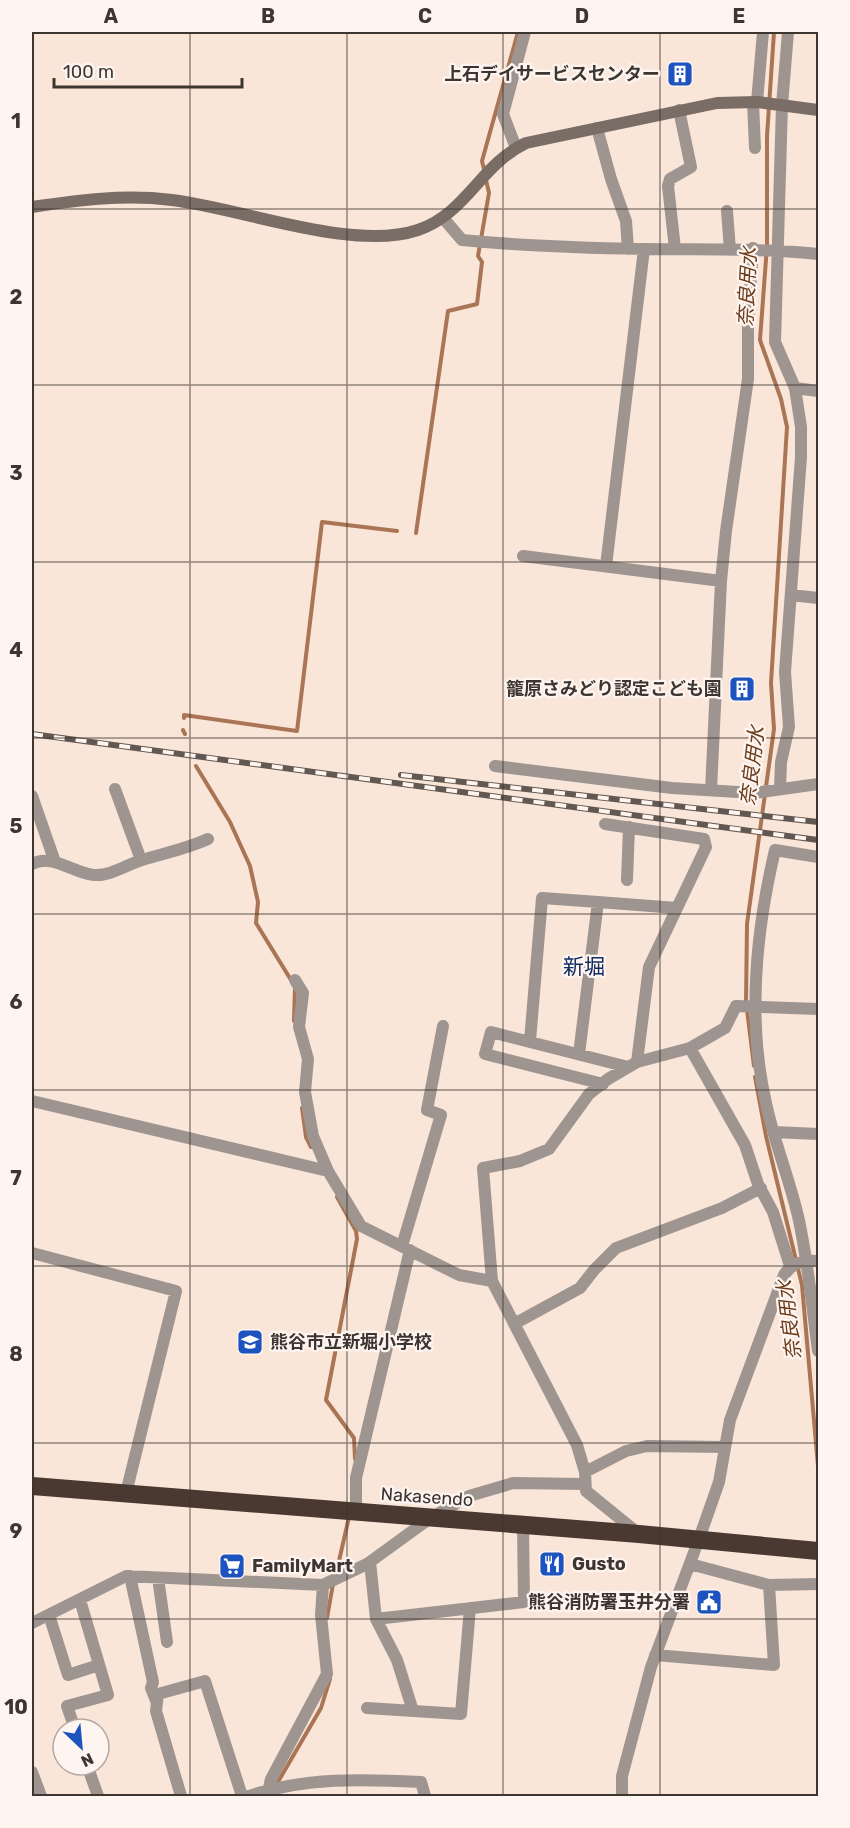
<svg xmlns="http://www.w3.org/2000/svg" width="850" height="1828" font-family="Rubik,'Noto Sans JP',sans-serif">
  <rect width="100%" height="100%" fill="#fae5d9"/>
  <g fill="none" stroke-linecap="round" stroke-linejoin="round">
    <path stroke="#aa7554" stroke-width="4" d="M485,173L482,161L518,32
      M416,533L448,311L477,304L482,262L478,256L489,193L486,180
      M184,718V715L297,731L322,522L397,531
      M183,730L185,734
      M196,766L230,822L250,866L258,902L256,923L291,980
      M294,1021L295,987
      M754,1066L746,1002L747,924L774,729L771,683L787,427L781,399L760,340L767,246V136L774,32
      M755,1077L766,1136L802,1285L818,1466
      M302,1108L306,1137L311,1147
      M337,1197L356,1231L357,1239L326,1400L354,1438L355,1459
      M818,1499V1546
      M336,1574L349,1517
      M327,1618L333,1584
      M275,1787L321,1708L330,1679"/>
    <path stroke="#9e9590" stroke-width="12" d="M753,102L755,148
      M757,102L763,32
      M597,128L611,179L626,221L628,249
      M516,148L503,114L525,32
      M727,211L730,250
      M444,219L462,240C523,246 584,248 645,249C703,250 760,248 818,254
      M675,249L668,186L670,179L691,167L679,110
      M795,388L818,391
      M523,556L721,581
      M606,566L644,249
      M791,595L818,598
      M495,766L672,788L754,793L818,784
      M115,789L141,860
      M780,789L781,762L789,727L785,672L801,457V427L795,388L775,342L782,105L788,32
      M711,790L721,581L726,531L748,379V322L753,248
      M32,796L55,862
      M605,824L704,839L706,847L649,967L637,1062
      M818,857L775,850C756,931 747,1021 766,1103C774,1141 789,1178 798,1216C808,1260 812,1306 818,1351
      M32,864C52,853 73,873 94,875C111,876 126,865 142,860C165,853 186,849 208,839
      M627,880L629,827
      M295,980L303,993L299,1027L308,1059L305,1092L313,1136L328,1171
      M530,1041L542,898L598,902
      M690,1048L745,1145L758,1184L773,1212L790,1266
      M579,1054L598,902L677,908
      M603,1084L485,1054L491,1032L628,1067
      M32,1101L328,1171L361,1226L459,1275L492,1281
      M774,1132L818,1134
      M402,1246L441,1115L427,1110L443,1026
      M32,1253L176,1291L126,1493
      M514,1324L580,1288L594,1270L616,1248L722,1208L761,1188
      M585,1472L626,1451L647,1446L725,1447
      M356,1513V1478L410,1250
      M639,1534L586,1491L585,1472L577,1445L492,1281L483,1168L520,1161L549,1149L589,1094L608,1079L637,1062L690,1048L725,1028L736,1006L818,1009
      M370,1562L376,1619L524,1602L523,1525
      M690,1564L769,1585L818,1584
      M130,1576L153,1682L151,1688L157,1703
      M158,1578L167,1642
      M49,1615L68,1675L99,1665
      M376,1619L397,1660L413,1711
      M32,1623L126,1576L323,1585L367,1564L429,1519L469,1496L513,1483L585,1484
      M655,1655L774,1665L769,1585
      M367,1708L461,1714L470,1608
      M75,1729L67,1706L108,1695L80,1600
      M87,1765L98,1796
      M32,1772L41,1796
      M181,1796L156,1711L158,1694L205,1681L242,1796
      M249,1796C304,1777 364,1779 421,1782L425,1796
      M267,1796L271,1779L327,1674L321,1615L323,1585
      M622,1796V1776L651,1667L699,1539L719,1482L730,1420L784,1275C793,1262 803,1260 818,1261"/>
    <path stroke="#796d66" stroke-width="12" d="M32,207C79,200 124,194 172,200C241,208 352,252 418,230C466,214 481,164 526,143L717,103L757,102L818,110"/>
    <path stroke="#493930" stroke-width="18" d="M32,1486L639,1534L818,1551"/>
    <defs>
      <path id="rail" d="M32,734L818,840
        M401,775L818,822"/>
    </defs>
    <use href="#rail" stroke="#625851" stroke-width="6"/>
    <use href="#rail" stroke="#fef5f1" stroke-width="4" stroke-dasharray="11" stroke-linecap="butt"/>
  </g>
  <path fill="none" stroke="#3d3530" stroke-width="1.5" stroke-opacity="0.55" d="M190,32V1796M347,32V1796M503,32V1796M660,32V1796M32,209H818M32,385H818M32,562H818M32,738H818M32,914H818M32,1090H818M32,1266H818M32,1443H818M32,1619H818"/>
  <defs>
    <symbol id="building-square" viewBox="-11 -11 22 22"><rect x="-9" y="-9" width="18" height="18" rx="4" fill="#1d53bf" stroke="#fef5f1"/><path d="M-4-6H4V6H1V3H-1V6H-4ZM-2.5-4.3h1.7v1.8h-1.7ZM.8-4.3h1.7v1.8H.8ZM-2.5-1h1.7V.8h-1.7ZM.8-1h1.7V.8H.8Z" fill="#fff"/></symbol>
    <symbol id="school-square" viewBox="-11 -11 22 22"><rect x="-9" y="-9" width="18" height="18" rx="4" fill="#1d53bf" stroke="#fef5f1"/><path d="M0-5L7-2L0 1L-7-2ZM-4 1L0 2.5L4 1V4Q0 6-4 4Z" fill="#fff"/></symbol>
    <symbol id="restaurant-square" viewBox="-11 -11 22 22"><rect x="-9" y="-9" width="18" height="18" rx="4" fill="#1d53bf" stroke="#fef5f1"/><path d="M-5-6h1v4h1v-4h1v4h1v-4h1v5L-1.5 .5V6h-2V.5L-5-1ZM5-6V6H3V1.5H1.5Q1.5-4 5-6Z" fill="#fff"/></symbol>
    <symbol id="supermarket-square" viewBox="-11 -11 22 22"><rect x="-9" y="-9" width="18" height="18" rx="4" fill="#1d53bf" stroke="#fef5f1"/><path d="M-6-5.5h2.5l.6 2H6L4.5 2H-2.5L-4.4-4H-6ZM-1.5 3.2a1.3 1.3 0 1 0 .1 0ZM3 3.2a1.3 1.3 0 1 0 .1 0Z" fill="#fff"/></symbol>
    <symbol id="civic-square" viewBox="-11 -11 22 22"><rect x="-9" y="-9" width="18" height="18" rx="4" fill="#1d53bf" stroke="#fef5f1"/><path d="M-.6-6.5H3V-4.5H.6V-3L4-1V1h2V6H-6V1h2V-1L-.6-3ZM-1.2 2.5V6h2.4V2.5Z" fill="#fff"/></symbol>
  </defs>
  <g fill-rule="evenodd">
    <use href="#building-square" x="665" y="59" width="30" height="30"/>
    <use href="#building-square" x="727" y="674" width="30" height="30"/>
    <use href="#school-square" x="235" y="1327" width="30" height="30"/>
    <use href="#restaurant-square" x="537" y="1549" width="30" height="30"/>
    <use href="#supermarket-square" x="217" y="1551" width="30" height="30"/>
    <use href="#civic-square" x="694" y="1587" width="30" height="30"/>
  </g>
  <g text-anchor="middle" stroke-width="4.5" stroke-linejoin="round" paint-order="stroke">
    <g font-size="18" font-weight="bold" fill="#3d3530" stroke="#fef5f1" text-anchor="end">
      <text x="660" y="80">上石デイサービスセンター</text>
      <text x="722" y="695">籠原さみどり認定こども園</text>
      <text x="270" y="1348" text-anchor="start">熊谷市立新堀小学校</text>
      <text x="572" y="1570" text-anchor="start">Gusto</text>
      <text x="252" y="1572" text-anchor="start">FamilyMart</text>
      <text x="690" y="1608">熊谷消防署玉井分署</text>
    </g>
    <g font-size="18" fill="#3d3530" stroke="#fef5f1">
      <text transform="translate(427 1497) rotate(4)" y="6">Nakasendo</text>
    </g>
    <g font-size="20" font-style="italic" fill="#6c3c1b" stroke="#fef5f1">
      <text transform="translate(747 287) rotate(-87)" y="7">奈良用水</text>
      <text transform="translate(752 766) rotate(-83)" y="7">奈良用水</text>
      <text transform="translate(789 1320) rotate(-97)" y="7">奈良用水</text>
    </g>
    <g font-size="21" fill="#112c61" stroke="#fef5f1">
      <text x="584" y="974">新堀</text>
    </g>
  </g>
  <rect width="850" height="1828" fill="none" stroke="#fef5f1" stroke-width="66"/>
  <g transform="translate(81 1747) rotate(154)"><circle r="28" fill="#fef5f1" stroke="#b1a8a4" stroke-width="1.5"/>
  <path d="M0-4.5L10 22L0 15L-10 22Z" fill="#1d53bf"/>
  <text y="-9" font-size="16" font-weight="bold" text-anchor="middle" fill="#3d3530">N</text>
  </g>
  <path d="M54 78v9h188v-9" fill="none" stroke="#3d3530" stroke-width="3"/>
  <text x="63" y="78" font-size="18" fill="#3d3530" stroke="#fef5f1" stroke-width="4.5" paint-order="stroke">100 m</text>
  <rect x="33" y="33" width="784" height="1762" fill="none" stroke="#3d3530" stroke-width="2"/>
  <g font-size="20" text-anchor="middle" font-weight="bold" fill="#3d3530">
    <text x="111" y="23">A</text>
    <text x="268" y="23">B</text>
    <text x="425" y="23">C</text>
    <text x="582" y="23">D</text>
    <text x="739" y="23">E</text>
    <text x="16" y="128">1</text>
    <text x="16" y="304">2</text>
    <text x="16" y="480">3</text>
    <text x="16" y="657">4</text>
    <text x="16" y="833">5</text>
    <text x="16" y="1009">6</text>
    <text x="16" y="1185">7</text>
    <text x="16" y="1361">8</text>
    <text x="16" y="1538">9</text>
    <text x="16" y="1714">10</text>
  </g>
</svg>
